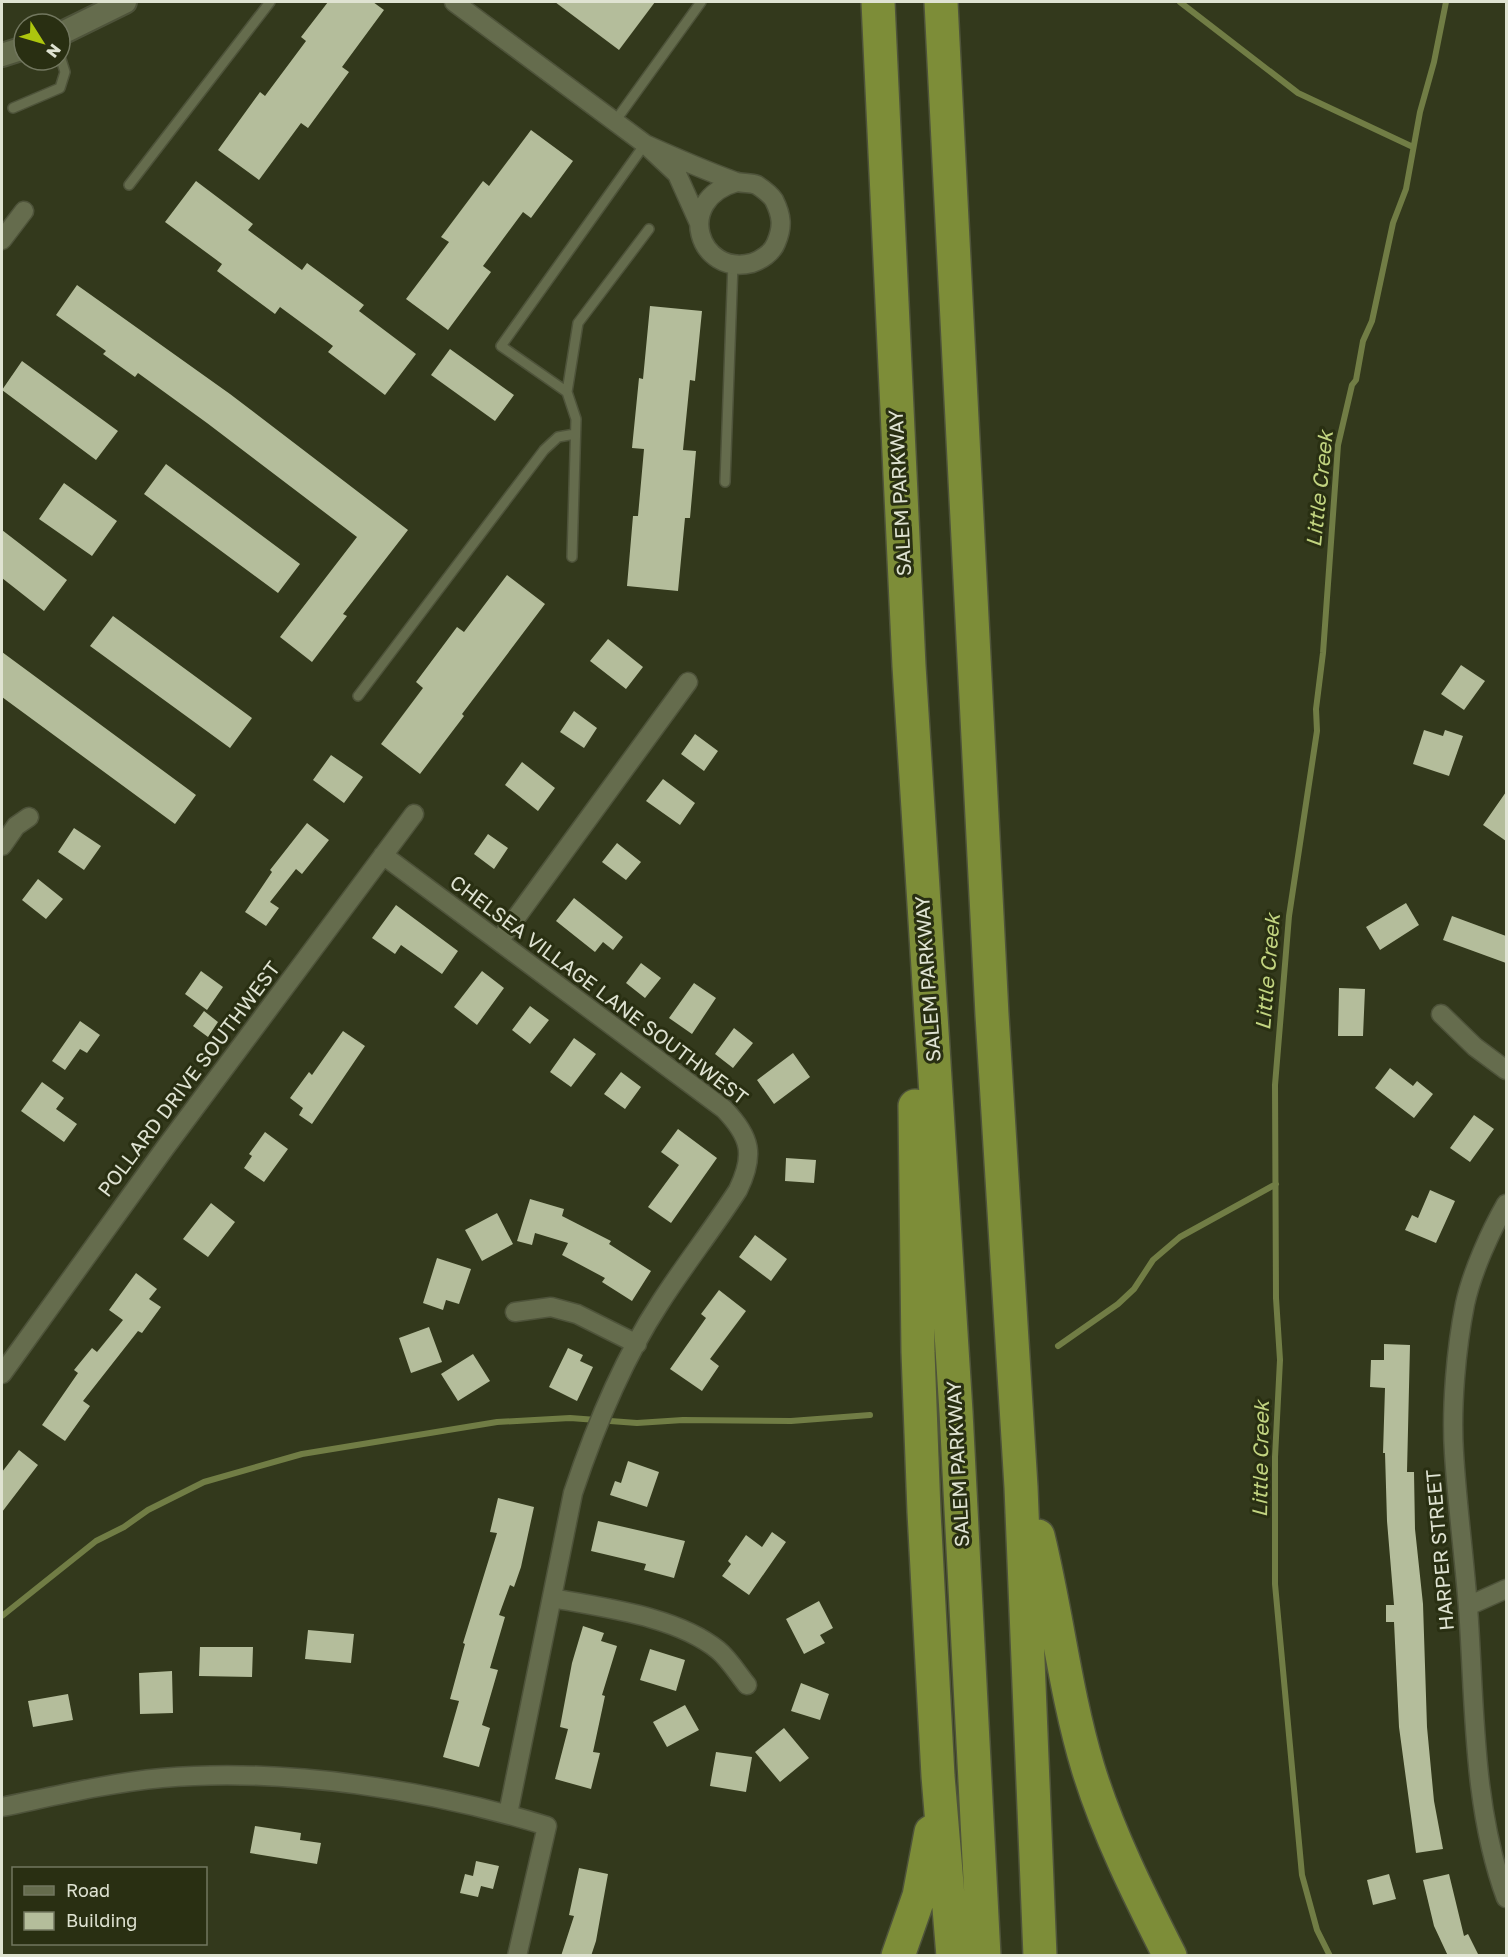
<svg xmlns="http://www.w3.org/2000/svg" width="1508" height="1957" font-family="'Golos Text',sans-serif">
  <rect width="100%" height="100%" fill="#33391c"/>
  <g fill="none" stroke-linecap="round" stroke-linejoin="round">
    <path stroke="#717d45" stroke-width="6" d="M1180,2L1298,93L1413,147
      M1058,1346L1118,1304L1134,1289L1153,1260L1180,1237L1276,1184
      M2,1616L96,1541L124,1527L148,1510L204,1482L302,1454L497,1422L570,1418L637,1423L683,1420L791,1421L870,1415
      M1330,1956L1317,1930L1302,1875L1275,1584V1457L1280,1360L1276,1298L1275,1085L1289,916L1317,731L1316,709L1323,653L1338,445L1352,385L1356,380L1363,341L1372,321L1393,223L1406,189L1420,112L1434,62L1446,2"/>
  </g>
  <path fill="#b4bd9b" d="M328,2H373L384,10L342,67L349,72L308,128L301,123L259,180L218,150L260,92L265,96L306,41L301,37Z
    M555,2H655L619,50Z
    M531,130L573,161L531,218L523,212L483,266L491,272L448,330L406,299L449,242L441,237L483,181L489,186Z
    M196,181L253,224L248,230L302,270L307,263L364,305L359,311L416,354L385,395L328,352L333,346L280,307L275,314L217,271L222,264L165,222Z
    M77,285L230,394L408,530L343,614L347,616L312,662L280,637L357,537L207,423L138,373L135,377L103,354L106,351L56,315Z
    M650,306L702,311L695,381L690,380L683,450L696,451L690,518H685L678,591L627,586L633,516H638L644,449L632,448L639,378L643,379Z
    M450,349L514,395L495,421L431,375Z
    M22,361L118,431L96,460L2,390Z
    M166,464L300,564L278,593L144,494Z
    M64,483L117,521L92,556L39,519Z
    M2,530L67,580L44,611L2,578Z
    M507,575L545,604L462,714L464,716L420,774L381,744L423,688L416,682L457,627L464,632Z
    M113,616L252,718L230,748L90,646Z
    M608,639L643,667L626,689L590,661Z
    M2,652L196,795L175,824L2,697Z
    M1461,665L1485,681L1464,710L1441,694Z
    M574,711L597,728L584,748L560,732Z
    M1424,730L1443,736L1445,730L1463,736L1449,776L1413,764Z
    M695,734L718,751L704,771L681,754Z
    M331,755L363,777L344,803L313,780Z
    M522,762L555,788L538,811L505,785Z
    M663,779L695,803L680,825L646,801Z
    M1506,792V841L1483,825Z
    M307,823L329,840L302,874L296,869L270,902L279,908L266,926L245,912L272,872L270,870Z
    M74,828L101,846L84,870L58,852Z
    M488,834L508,848L494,869L474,854Z
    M617,843L641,862L626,880L602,862Z
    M38,879L63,899L46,919L22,900Z
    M574,898L623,937L613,950L603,942L595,952L556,921Z
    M1406,903L1419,925L1380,950L1366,927Z
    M396,905L458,951L442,974L401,945L395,954L372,938Z
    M1452,916L1506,936V963L1443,940Z
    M641,963L661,978L645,998L626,983Z
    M201,971L223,987L207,1010L185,994Z
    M482,971L504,988L477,1025L454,1007Z
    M694,983L716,998L692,1034L669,1018Z
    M1339,988L1365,989L1363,1036H1338Z
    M530,1006L549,1020L530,1044L512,1030Z
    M204,1011L218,1022L208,1037L193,1026Z
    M80,1021L100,1035L87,1053L80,1049L65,1070L52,1061Z
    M734,1028L753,1043L733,1068L715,1054Z
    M343,1031L365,1046L312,1124L299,1115L303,1108L290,1098L309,1072L312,1075Z
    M574,1038L596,1054L571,1087L550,1072Z
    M793,1053L810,1077L774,1104L757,1080Z
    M1390,1068L1413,1086L1417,1081L1433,1094L1414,1118L1375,1088Z
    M621,1072L641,1087L625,1109L604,1094Z
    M42,1082L64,1098L56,1109L77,1124L64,1142L21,1111Z
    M1474,1115L1494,1129L1470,1162L1450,1148Z
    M678,1129L717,1158L671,1223L648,1207L679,1165L661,1152Z
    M265,1132L288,1149L264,1182L244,1168L252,1156L249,1154Z
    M786,1158L816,1160L814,1183L785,1181Z
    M1430,1190L1455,1201L1436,1243L1405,1230L1412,1215L1418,1218Z
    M530,1199L564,1209L562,1216L611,1241L609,1244L651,1271L632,1301L602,1282L605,1278L562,1255L568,1243L535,1233L532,1245L517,1241Z
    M211,1203L235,1222L208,1257L183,1239Z
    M497,1213L513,1244L482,1261L465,1230Z
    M755,1235L787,1259L771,1281L739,1257Z
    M437,1258L471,1269L459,1304L446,1300L443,1310L423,1303Z
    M136,1273L157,1289L149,1299L161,1307L142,1333L138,1331L83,1401L90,1406L65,1441L42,1425L78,1373L74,1370L92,1348L97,1352L123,1320L109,1310Z
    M719,1290L746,1311L710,1359L719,1366L702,1391L670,1369L706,1318L701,1314Z
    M429,1327L442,1362L411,1373L399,1338Z
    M1384,1344L1410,1345L1407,1472H1414L1415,1529L1423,1604L1427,1727L1434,1801L1443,1849L1416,1853L1399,1727L1394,1622H1386V1605H1394L1387,1521L1385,1453H1383L1385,1388L1370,1387L1371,1360H1384Z
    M568,1348L583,1355L580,1361L593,1367L577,1401L549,1387Z
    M473,1354L490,1381L458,1401L441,1374Z
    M19,1450L38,1465L2,1512V1472Z
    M628,1461L659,1472L647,1507L610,1495L615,1481L621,1483Z
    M498,1498L534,1507L521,1567L514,1587L510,1585L499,1615L505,1617L490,1668L498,1670L482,1725L490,1728L479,1767L443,1757L459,1701L450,1699L465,1644L463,1643L497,1533L490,1532Z
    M598,1521L685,1541L674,1578L644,1570L646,1564L591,1551Z
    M772,1532L786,1542L749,1595L722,1576L731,1564L728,1561L746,1535L762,1547Z
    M819,1601L833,1628L820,1635L825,1643L804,1654L786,1619Z
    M583,1626L604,1633L601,1641L617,1646L602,1695L605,1696L593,1752L600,1753L591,1789L555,1779L568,1729L560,1727L572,1663Z
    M308,1630L354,1634L351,1663L305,1659Z
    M200,1647H253L252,1677L199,1676Z
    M650,1649L685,1660L676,1691L640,1680Z
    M172,1671L173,1713L140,1714L139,1673Z
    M801,1683L829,1694L820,1720L791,1711Z
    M68,1694L73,1720L33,1727L28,1701Z
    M685,1705L699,1730L667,1747L653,1722Z
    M784,1728L809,1758L780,1782L755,1752Z
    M716,1752L752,1757L746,1792L710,1786Z
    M255,1826L301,1833L300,1840L321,1843L317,1864L250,1853Z
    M476,1861L499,1866L493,1889L481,1886L478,1897L460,1893L465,1874L473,1876Z
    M579,1868L608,1874L596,1941L591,1956H561L574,1916L569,1915Z
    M1389,1874L1396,1899L1373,1905L1367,1880Z
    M1449,1874L1464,1936L1468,1934L1479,1956H1448L1434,1926L1423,1880Z"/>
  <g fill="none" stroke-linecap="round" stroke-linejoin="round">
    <defs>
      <path id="service" d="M13,108L60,88L65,72L60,56
        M616,120L701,2
        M129,185L270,2
        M567,392L578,323L649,229
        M725,482L733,263
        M572,557L576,419L567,392L501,346L645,144
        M358,696L544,450L558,437L575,434"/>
      <path id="minor" d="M454,2L645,144L677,174L699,223
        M645,144C674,157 704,170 734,181C741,184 750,182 757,185C763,189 770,194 774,200C782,216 783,227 776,243C772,253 761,260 752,263C699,277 673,200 737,182
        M2,240L24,211
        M2,846L16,826L29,817
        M383,855L724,1109C751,1137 755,1155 738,1190C713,1229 685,1264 660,1303C622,1361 595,1427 573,1493L508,1814
        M499,941L688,682
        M1441,1014L1475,1047L1506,1070
        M1506,1204C1490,1232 1472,1272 1465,1304C1456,1349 1451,1408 1454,1453C1457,1504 1464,1555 1468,1607C1475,1703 1472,1806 1506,1898
        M515,1312L551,1307L577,1314L637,1344
        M2,1374L165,1148L414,814
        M552,1598C604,1608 676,1616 718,1650C729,1659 738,1674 747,1685
        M1468,1606L1506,1589
        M2,1807C55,1796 108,1783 162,1778C285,1767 430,1790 547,1826L517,1956"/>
      <path id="tertiary" d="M60,34L125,2
        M2,55L24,48"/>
      <path id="motorway" d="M878,2L909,666L956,1412L984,1956
        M941,2L992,1015L1021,1487L1040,1956
        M915,1106L918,1352L924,1512L938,1776L953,1956
        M1038,1536C1057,1613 1065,1692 1088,1768C1108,1833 1139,1895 1170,1956
        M898,1956L919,1896L931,1832"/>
    </defs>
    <use href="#service" stroke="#4e533a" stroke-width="12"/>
    <use href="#minor" stroke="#4e533a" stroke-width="21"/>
    <use href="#tertiary" stroke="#4e533a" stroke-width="26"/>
    <use href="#motorway" stroke="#4e533a" stroke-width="36"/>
    <use href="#service" stroke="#656c4d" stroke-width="9"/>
    <use href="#minor" stroke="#656c4d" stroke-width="18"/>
    <use href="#tertiary" stroke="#656c4d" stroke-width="22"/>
    <use href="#motorway" stroke="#7d8d38" stroke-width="33"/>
  </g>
  <g text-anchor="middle" stroke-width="6" stroke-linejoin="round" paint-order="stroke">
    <g font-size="20" fill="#dfe3d2" stroke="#292f12">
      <text transform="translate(900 493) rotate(-93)" y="7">SALEM PARKWAY</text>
      <text transform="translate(928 979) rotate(-94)" y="7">SALEM PARKWAY</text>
      <text transform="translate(599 990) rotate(37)" y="7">CHELSEA VILLAGE LANE SOUTHWEST</text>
      <text transform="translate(189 1079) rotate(-53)" y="7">POLLARD DRIVE SOUTHWEST</text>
      <text transform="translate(958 1464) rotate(-93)" y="7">SALEM PARKWAY</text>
      <text transform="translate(1440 1550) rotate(-95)" y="7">HARPER STREET</text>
    </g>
    <g font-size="21" font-style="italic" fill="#c2d480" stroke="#292f12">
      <text transform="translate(1320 489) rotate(-84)" y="7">Little Creek</text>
      <text transform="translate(1268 972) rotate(-85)" y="7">Little Creek</text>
      <text transform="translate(1261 1459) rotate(-89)" y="7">Little Creek</text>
    </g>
  </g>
  <rect width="1508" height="1957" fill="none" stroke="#dfe3d2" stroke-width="6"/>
  <rect x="12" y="1867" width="195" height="78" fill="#292f12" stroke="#72775f" stroke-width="1.5"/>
  <rect x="24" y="1886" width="30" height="9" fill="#656c4d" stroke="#72775f" stroke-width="1.5"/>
  <text x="66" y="1897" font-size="18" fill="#dfe3d2">Road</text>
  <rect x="24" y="1912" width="30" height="18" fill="#b4bd9b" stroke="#72775f" stroke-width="1.5"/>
  <text x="66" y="1927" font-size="18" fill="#dfe3d2">Building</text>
  <g transform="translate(42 42) rotate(127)"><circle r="28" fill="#292f12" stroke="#72775f" stroke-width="1.5"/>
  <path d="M0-4.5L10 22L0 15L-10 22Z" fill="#adc60e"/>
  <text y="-9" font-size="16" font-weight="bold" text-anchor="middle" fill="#dfe3d2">N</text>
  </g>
</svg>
